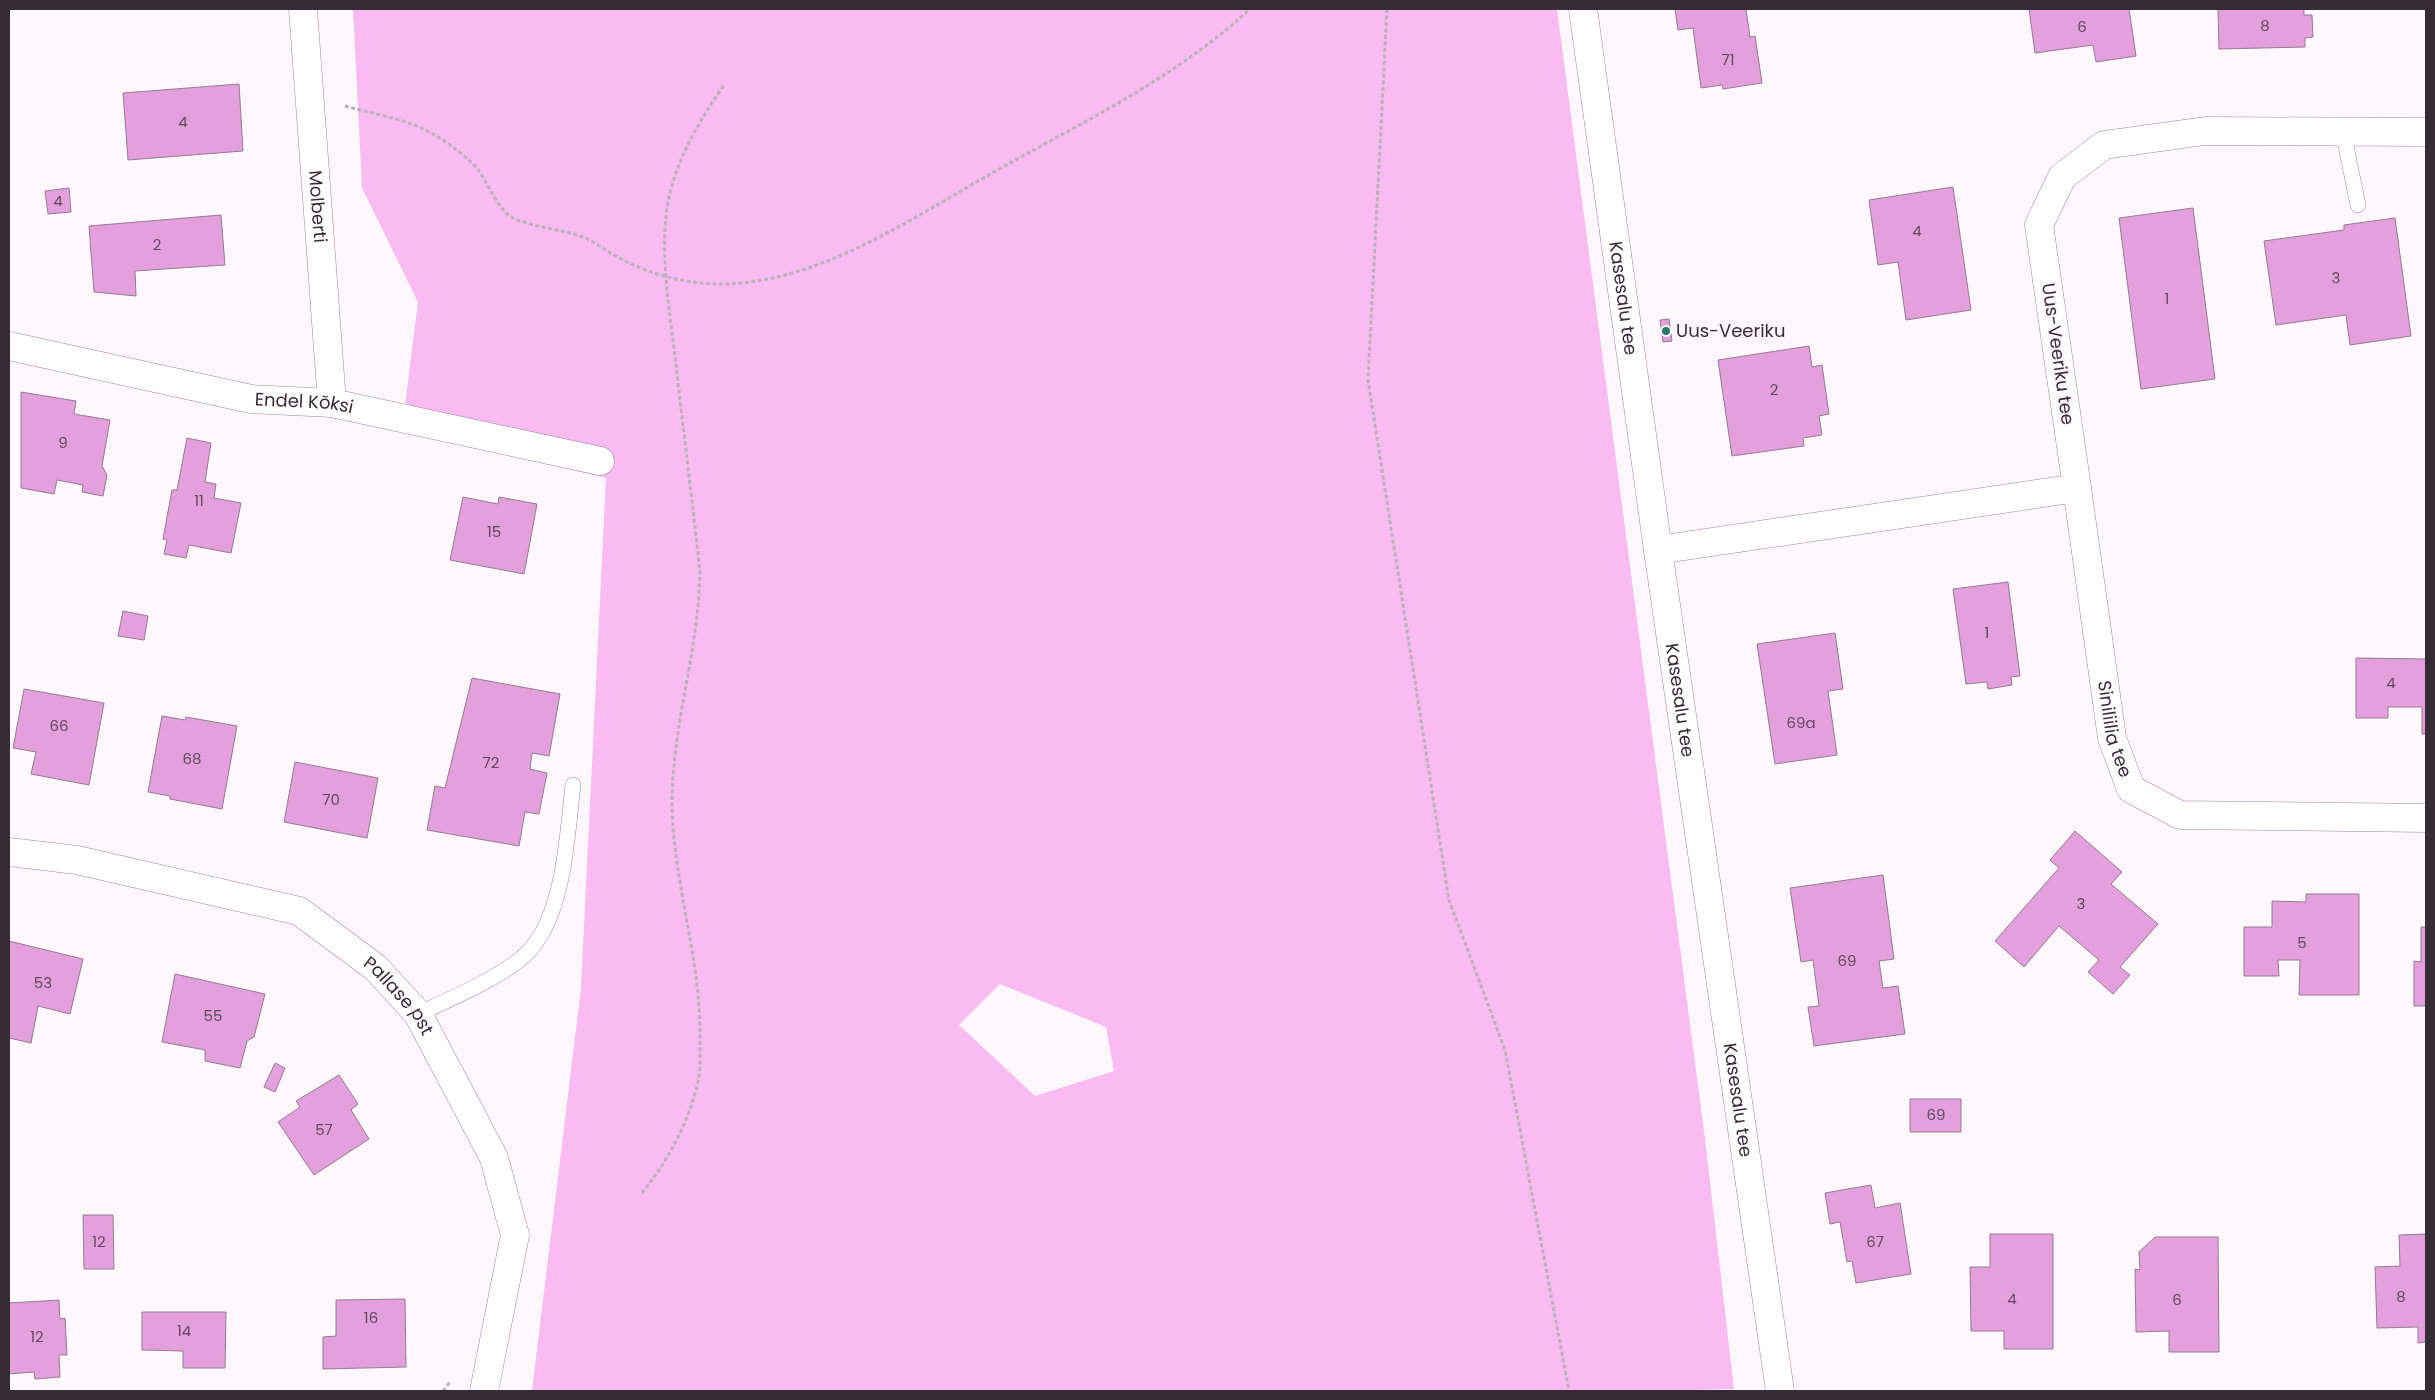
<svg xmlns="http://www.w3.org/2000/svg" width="2435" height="1400" font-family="Poppins,sans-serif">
  <rect width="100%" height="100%" fill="#fef8fd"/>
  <path fill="#f9bbf2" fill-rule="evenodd" d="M353,9H1557L1705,1139L1734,1389L1643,1391H532L581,988L606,478L402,429L418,302L362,188ZM1000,984L1106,1027L1114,1071L1035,1096L959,1025Z"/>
  <path fill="#e49fdd" stroke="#947c91" d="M1675,9H1746L1750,37L1755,36L1762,83L1723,89L1722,85L1701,88L1693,28L1678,30Z
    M2029,9H2129L2136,56L2096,62L2093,45L2035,53Z
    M2218,9H2304V15H2312L2313,37L2305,38V47L2219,49Z
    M239,84L243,151L128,160L123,93Z
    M1953,187L1971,310L1906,320L1898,262L1878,265L1869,200Z
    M69,188L71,212L48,214L45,191Z
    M2193,208L2215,379L2141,389L2119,218Z
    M221,215L225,265L135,271L136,296L94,292L89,226Z
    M2395,218L2411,336L2350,345L2346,315L2276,325L2264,241L2344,230V225Z
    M1669,319L1672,341L1663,342L1660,320Z
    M1809,346L1812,367L1822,365L1829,414L1819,416L1822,435L1803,438L1804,446L1732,456L1718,360Z
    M21,392L76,401L74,414L110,420L102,466L107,475L103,496L82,492L83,485L57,480L54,494L21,488Z
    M187,438L211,443L205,482L216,484L214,498L241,503L231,553L189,545L186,558L164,554L167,540L163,539L172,490H177Z
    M463,497L498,504L499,497L537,504L524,574L450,560Z
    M2008,582L2020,676L2011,677L2012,685L1988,689L1987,682L1966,684L1953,589Z
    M123,611L148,616L144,640L118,636Z
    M1835,633L1843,689L1828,691L1837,755L1775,764L1757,644Z
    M2356,658L2426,659V734H2422V707H2388V718H2356Z
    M472,678L560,694L549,756L532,753L530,769L547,773L539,814L525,812L519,846L427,830L435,786L445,788Z
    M24,689L104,703L89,785L31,774L36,752L13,748Z
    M162,716L185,720L186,717L237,726L222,809L170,799V796L148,792Z
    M295,762L378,778L367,838L284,822Z
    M2075,831L2122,872L2111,884L2158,924L2120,967L2130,975L2113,994L2088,972L2099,960L2059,926L2024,967L1995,941L2059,868L2050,860Z
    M1883,875L1894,959L1879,961L1883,988L1898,986L1905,1034L1814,1046L1808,1007L1819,1006L1813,960L1801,962L1790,888Z
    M2306,894H2359V995H2299L2300,960H2278L2279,976H2244V927H2272V901L2306,902Z
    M2421,927H2426V1006H2414V961L2421,962Z
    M9,941L83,959L70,1014L38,1006L31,1043L9,1038Z
    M175,974L265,994L254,1037L247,1041L240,1068L205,1061V1050L162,1042Z
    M275,1063L285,1068L275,1092L264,1087Z
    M339,1075L358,1104L351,1110L369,1139L314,1175L278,1122L300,1107L296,1101Z
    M1910,1099H1961V1132H1910Z
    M1871,1185L1875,1208L1900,1203L1911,1274L1856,1283L1852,1261L1847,1262L1840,1222L1830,1224L1825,1193Z
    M83,1215H113L114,1269H84Z
    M1990,1234H2053V1349H2004V1331H1971L1970,1267H1990Z
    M2426,1234V1342L2418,1343V1327L2377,1328L2375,1267L2400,1266L2399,1235Z
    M2155,1237H2218L2219,1352H2169V1331L2136,1332L2135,1269L2140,1270L2139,1252Z
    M405,1299L406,1367L323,1369V1337L336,1336V1300Z
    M59,1300L60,1319L65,1318L67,1355H59L60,1377L35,1379L34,1372L9,1374V1303Z
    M142,1312H226L225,1368H183V1351L142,1350Z"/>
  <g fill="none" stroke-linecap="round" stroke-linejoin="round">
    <defs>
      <path id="lane" d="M2343,131L2358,205
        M418,1014C448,1000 509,974 530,950C565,910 567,835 573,785"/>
      <g id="street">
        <path id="s1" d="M303,9L332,403"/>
        <path id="s2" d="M1583,9L1658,550L1780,1391"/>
        <path id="s3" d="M9,346L251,399L332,403L600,461"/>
        <path id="s4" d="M2077,488L2112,738L2131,789L2180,815L2426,818"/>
        <path d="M1658,550L2077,488L2039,225L2062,177L2104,145L2205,131L2426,132"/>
        <path id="s5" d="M9,852L77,860L299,911L376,968L418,1014L494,1158L515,1235L484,1391"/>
      </g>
    </defs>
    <use href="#lane" stroke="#9d859a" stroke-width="16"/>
    <use href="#street" stroke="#9d859a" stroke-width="29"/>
    <path stroke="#bbb3ba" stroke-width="3" stroke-dasharray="4 2.5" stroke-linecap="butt" d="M1387,9L1368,380L1449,900L1505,1050L1569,1391
      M345,106C369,113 396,117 419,127C437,135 457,149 471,162C488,177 495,210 515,219C535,227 559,229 580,236C593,240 604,250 616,256C645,273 682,283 716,284C756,285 800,273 837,257C894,233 947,198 1001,168C1087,120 1178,76 1250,9
      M642,1193C669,1159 688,1124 698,1082C701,1068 700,1051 700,1037C701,957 672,880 672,800C673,723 699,648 700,571C692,499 683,427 675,356C669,308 658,240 670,193C680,153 700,120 724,85
      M443,1391L450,1382"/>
    <use href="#lane" stroke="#fff" stroke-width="15"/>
    <use href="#street" stroke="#fff" stroke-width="28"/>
  </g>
  <circle fill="#2c756f" stroke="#fef8fd" stroke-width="2" cx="1666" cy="331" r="5"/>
  <g text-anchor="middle" stroke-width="5" stroke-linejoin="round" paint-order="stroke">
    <g font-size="15" fill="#62495f">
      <text x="2265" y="31">8</text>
      <text x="2082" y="32">6</text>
      <text x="1728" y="65">71</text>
      <text x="183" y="127">4</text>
      <text x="58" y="206">4</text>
      <text x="1917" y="236">4</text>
      <text x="157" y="250">2</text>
      <text x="2336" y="283">3</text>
      <text x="2167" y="304">1</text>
      <text x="1774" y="395">2</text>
      <text x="63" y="448">9</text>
      <text x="199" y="506">11</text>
      <text x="494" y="537">15</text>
      <text x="1987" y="638">1</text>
      <text x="2391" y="688">4</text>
      <text x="1801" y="728">69a</text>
      <text x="59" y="731">66</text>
      <text x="192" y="764">68</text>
      <text x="491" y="768">72</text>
      <text x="331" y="805">70</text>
      <text x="2081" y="909">3</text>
      <text x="2302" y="948">5</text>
      <text x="1847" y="966">69</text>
      <text x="43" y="988">53</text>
      <text x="213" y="1021">55</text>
      <text x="1936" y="1120">69</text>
      <text x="324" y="1135">57</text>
      <text x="99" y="1247">12</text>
      <text x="1875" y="1247">67</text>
      <text x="2401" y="1302">8</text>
      <text x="2012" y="1304">4</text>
      <text x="2177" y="1305">6</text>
      <text x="371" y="1323">16</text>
      <text x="184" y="1336">14</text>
      <text x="37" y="1342">12</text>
    </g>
    <g font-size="18" fill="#362c35" stroke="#fef8fd">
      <text dy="6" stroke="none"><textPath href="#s1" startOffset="198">Molberti</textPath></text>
      <text dy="6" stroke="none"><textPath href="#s2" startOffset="292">Kasesalu tee</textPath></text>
      <text transform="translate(2058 354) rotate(82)" y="6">Uus-Veeriku tee</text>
      <text dy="6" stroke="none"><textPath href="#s3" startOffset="301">Endel Kõksi</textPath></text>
      <text dy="6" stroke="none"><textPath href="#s2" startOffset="698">Kasesalu tee</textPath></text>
      <text dy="6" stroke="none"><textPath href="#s4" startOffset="244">Siniliilia tee</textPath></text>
      <text dy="6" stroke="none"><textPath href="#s5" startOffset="428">Pallase pst</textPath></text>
      <text dy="6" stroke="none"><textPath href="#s2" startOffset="1102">Kasesalu tee</textPath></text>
    </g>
    <g font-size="18" fill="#362c35" stroke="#fef8fd" text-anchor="start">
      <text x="1676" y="337">Uus-Veeriku</text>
    </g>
  </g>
  <rect width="2435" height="1400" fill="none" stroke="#362c35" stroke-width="20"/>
</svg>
